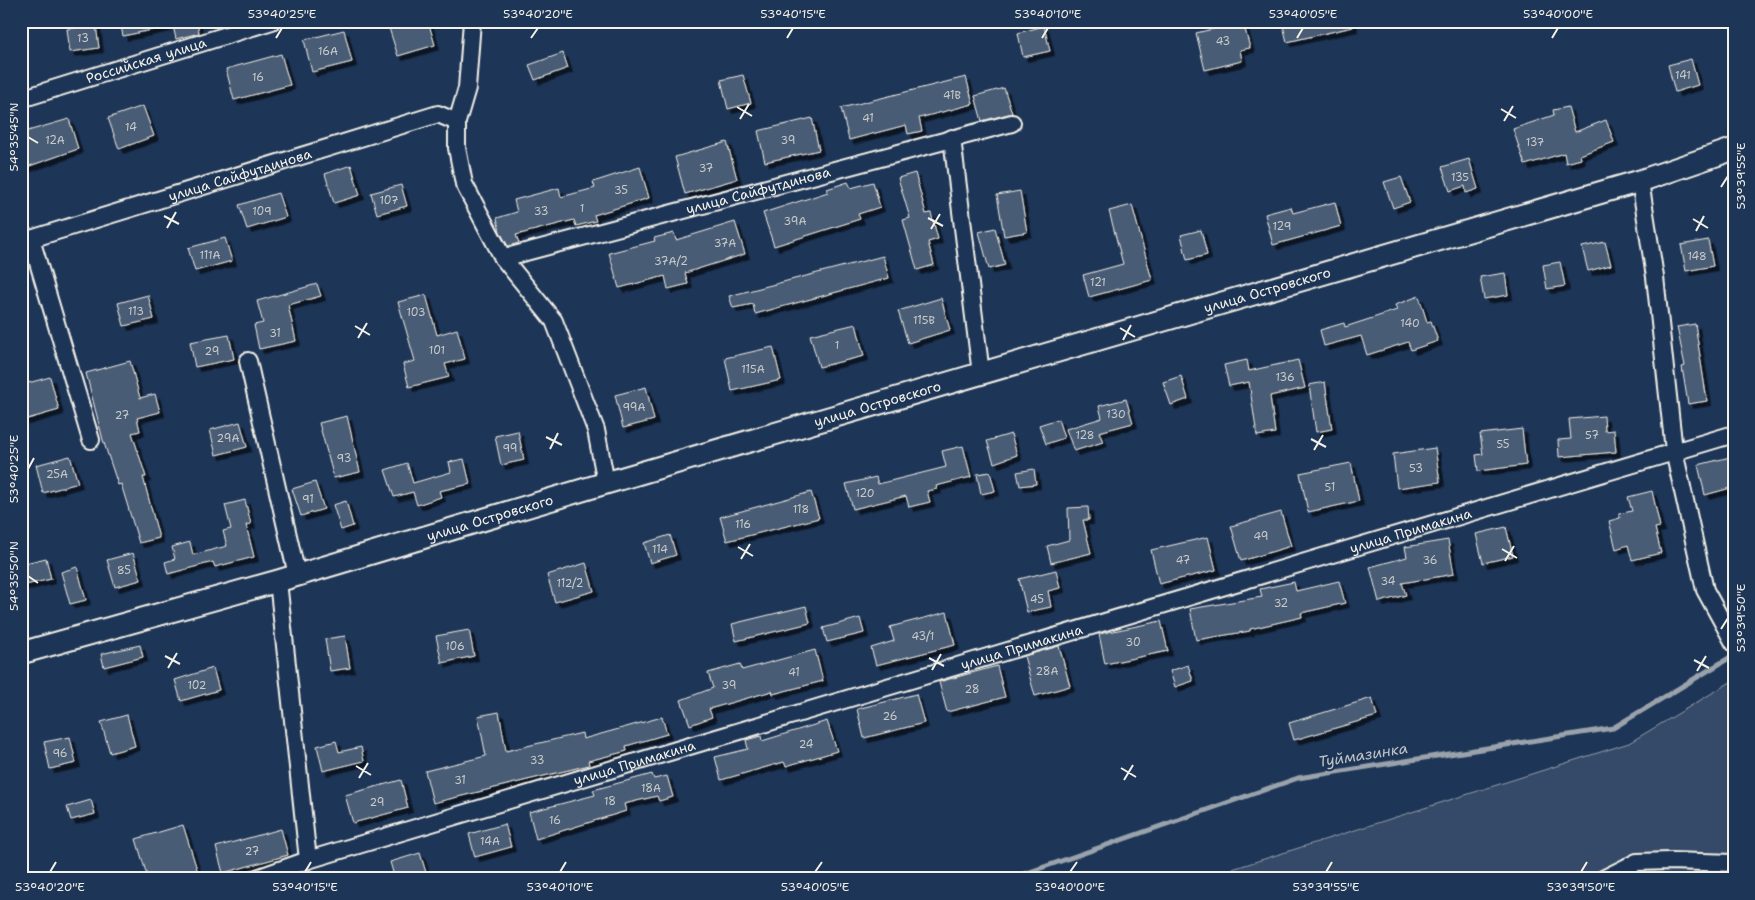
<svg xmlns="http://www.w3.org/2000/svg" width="1755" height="900" font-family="'Shantell Sans',sans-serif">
  <defs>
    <filter id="shadow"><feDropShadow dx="4.5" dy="4.5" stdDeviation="0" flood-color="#0009"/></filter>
  </defs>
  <rect width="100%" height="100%" fill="#1d3557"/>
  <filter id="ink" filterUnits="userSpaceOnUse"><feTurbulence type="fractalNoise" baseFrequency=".02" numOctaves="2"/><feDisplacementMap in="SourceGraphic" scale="10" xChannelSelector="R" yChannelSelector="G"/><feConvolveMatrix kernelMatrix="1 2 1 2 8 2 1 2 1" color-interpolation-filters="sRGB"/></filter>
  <g filter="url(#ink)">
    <path fill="#354a67" stroke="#949ea8" d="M1734,680V879H1201L1629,743Z"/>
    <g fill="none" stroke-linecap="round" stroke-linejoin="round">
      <path stroke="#9aa2ab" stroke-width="5" d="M990,879L1024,874L1298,778L1613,728L1734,655"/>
    </g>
    <path fill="#485b74" stroke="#f4f1e8" filter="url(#shadow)" d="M120,21H165L166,27L123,36Z
      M172,21H197L199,33L176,39Z
      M399,21H428L435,45L398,56L388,25Z
      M1282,21H1352L1353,27L1287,42Z
      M1243,22L1250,48L1240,50L1242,61L1205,70L1196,33Z
      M96,25L99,48L70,52L67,29Z
      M1044,26L1050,51L1023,57L1018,33Z
      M344,30L352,62L312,72L304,40Z
      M563,53L568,68L535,80L529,65Z
      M281,54L290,85L234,100L226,69Z
      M1691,59L1698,85L1675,92L1668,65Z
      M743,75L751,103L728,109L721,80Z
      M966,77L973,104L919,118L922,131L908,134L906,125L849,140L841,108Z
      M1004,88L1012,113L982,121L975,96Z
      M143,106L154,136L119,149L108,118Z
      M1568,107L1575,132L1606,120L1614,142L1580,155L1581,159L1566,163L1564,153L1525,165L1513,129L1554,115L1553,110Z
      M812,118L819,150L765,162L758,131Z
      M69,119L78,149L21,169V133Z
      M727,142L737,179L685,194L675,157Z
      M1469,159L1478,189L1466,193L1465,186L1450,191L1442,167Z
      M351,165L360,195L334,203L325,174Z
      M640,167L649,198L594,215L596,221L576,226L574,220L516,235L519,243L508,246L500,232L497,218L517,212L514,200L559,188L561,197L595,188L593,182Z
      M915,173L926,214L931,213L938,239L928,242L934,265L917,270L903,220L910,218L898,178Z
      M1401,177L1410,202L1393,208L1384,182Z
      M848,182L851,188L873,182L880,207L858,214L860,219L774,246L763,213L828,192L827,189Z
      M401,185L407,206L377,214L371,193Z
      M1020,191L1027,232L1004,236L997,195Z
      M278,193L286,217L247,229L239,205Z
      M1335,202L1341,226L1273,245L1265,214L1291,207L1293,213Z
      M1132,205L1152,280L1089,297L1083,275L1123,264L1109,211Z
      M735,222L745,254L685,273L688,284L668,289L665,276L619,288L609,253L655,241L654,238L674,233L676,240Z
      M995,228L1005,265L989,269L979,232Z
      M1201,230L1207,255L1187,260L1181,235Z
      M225,238L232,261L195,271L188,248Z
      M1708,240L1713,266L1686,271L1681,245Z
      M1605,242L1611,265L1588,271L1582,247Z
      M883,256L889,278L755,314L753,304L733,308L729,296Z
      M1560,262L1565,286L1547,289L1543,265Z
      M1505,273L1508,295L1484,299L1480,277Z
      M317,284L321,296L288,305L296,341L259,349L254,325L263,323L257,301Z
      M148,295L154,319L124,326L118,303Z
      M426,295L437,335L457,329L465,359L445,364L449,377L409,387L403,364L415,361L398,302Z
      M1419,296L1427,322L1431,321L1438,341L1411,350L1408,342L1367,355L1361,336L1324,346L1320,330L1344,323L1345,327L1397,310L1395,305Z
      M941,298L950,330L908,343L898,311Z
      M856,324L864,356L819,367L810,335Z
      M1695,324L1707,401L1688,404L1682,367L1685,366L1677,327Z
      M229,335L234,359L195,367L190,342Z
      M773,347L781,380L732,391L725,358Z
      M1247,360L1249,371L1298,360L1305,388L1270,396L1275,433L1257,436L1249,382L1229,386L1224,365Z
      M130,361L140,398L155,394L160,412L137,418L140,431L132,433L146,477H143L159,538L139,543L121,484L118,485L103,440L86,373Z
      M1181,376L1188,399L1171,405L1163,382Z
      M50,377L59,410L24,420L21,411V385Z
      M1325,382L1332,429L1316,432L1309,385Z
      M646,387L654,420L623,428L615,395Z
      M1126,399L1133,423L1099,432L1103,442L1074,451L1066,429L1102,418L1099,406Z
      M347,416L360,472L334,478L319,423Z
      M1604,416L1605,431L1614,430L1616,452L1559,457L1558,440L1571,439L1569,419Z
      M1058,419L1064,438L1046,444L1039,425Z
      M240,422L247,447L216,455L210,430Z
      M1522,429L1526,465L1478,471L1476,455L1483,454L1480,434Z
      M518,431L524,460L501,465L495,436Z
      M1011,434L1017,455L994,463L987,441Z
      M963,446L971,477L936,486L937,489L927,491L930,502L909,507L906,496L853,509L846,484L876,477L878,484L946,467L942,451Z
      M1435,448L1440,482L1397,488L1393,454Z
      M70,456L78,483L43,493L36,465Z
      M1734,456V487L1705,495L1698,465Z
      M464,459L470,484L439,491L441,497L417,505L413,492L394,497L385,470L407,463L413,483L451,472L449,462Z
      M1351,463L1359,501L1308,512L1300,473Z
      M1034,469L1036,484L1020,486L1017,472Z
      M990,472L995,491L981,494L977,474Z
      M315,482L324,509L301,516L292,489Z
      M1652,491L1660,527L1655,528L1661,553L1632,560L1628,545L1616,549L1609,521L1620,518L1619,514L1632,511L1628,497Z
      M811,492L819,518L727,541L720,517Z
      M245,500L251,524L246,525L254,557L215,567L213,562L168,574L165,562L175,559L172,547L190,542L193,555L227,546L223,531L231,529L225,505Z
      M346,501L353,526L341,530L333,505Z
      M1088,507L1089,520H1083L1091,553L1051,563L1047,546L1069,540L1068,508Z
      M1281,512L1291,546L1241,561L1231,526Z
      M1506,527L1513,556L1483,563L1476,534Z
      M670,535L676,555L650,563L644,543Z
      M1208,537L1216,570L1159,584L1151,550Z
      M1448,540L1454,574L1402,583L1406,595L1379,602L1370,567L1407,557L1405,547Z
      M133,553L141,580L115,587L107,560Z
      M46,558L51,579L21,586V564Z
      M586,563L594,591L555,602L547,575Z
      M77,567L86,600L70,604L61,572Z
      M1056,570L1060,588L1048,591L1051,607L1027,612L1019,579Z
      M1339,581L1345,603L1301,613L1302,617L1250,629V631L1196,640L1190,609L1262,597L1260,589L1294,582L1296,591Z
      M806,606L810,623L736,641L732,624Z
      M947,612L955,645L876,665L871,648L894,641L890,627Z
      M860,618L864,633L827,642L823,628Z
      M1161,621L1168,651L1105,664L1099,634Z
      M469,630L474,656L442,663L436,636Z
      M345,636L350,668L330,671L325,639Z
      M140,645L143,657L104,667L101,654Z
      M1059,646L1070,686L1035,696L1024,656Z
      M815,650L823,681L773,694L772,691L709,709L712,717L690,725L681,700L713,688L708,673L740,664L742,670Z
      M1188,665L1193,681L1175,687L1170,671Z
      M997,666L1005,697L947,712L939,682Z
      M213,668L219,690L181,701L175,680Z
      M916,694L924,723L864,738L857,709Z
      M1372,698L1377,716L1294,740L1289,723Z
      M499,712L506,751L582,733L583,739L662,717L667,734L626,746L627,751L588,761L589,765L433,803L425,771L486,756L478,716Z
      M127,715L135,746L110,753L101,722Z
      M827,721L837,751L786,766L784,762L721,780L715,757L748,749L746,740L761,736L762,741Z
      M70,737L76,763L50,769L44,742Z
      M336,741L339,752L361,747L364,761L323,771L317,746Z
      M652,774L654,779L667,776L673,797L659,801L657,796L624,804L626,811L536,839L529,812L595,795L593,790Z
      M401,780L408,808L353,823L345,795Z
      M91,800L95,814L71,820L67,807Z
      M505,824L511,847L475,857L469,834Z
      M183,825L200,879H148L136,839Z
      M281,829L288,855L223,873L216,847Z
      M420,853L428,879H395L390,862Z"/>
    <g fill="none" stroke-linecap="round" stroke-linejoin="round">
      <defs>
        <g id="minor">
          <path d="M472,21L467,88L457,122V148L464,184L503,258L554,321L596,430L606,483"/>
          <path id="s1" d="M21,99L272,21"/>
          <path d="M952,138L981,374"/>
          <path d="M1640,181L1655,277L1674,451L1705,590L1734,643"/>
          <path d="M31,239L91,440"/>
          <path id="s2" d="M21,242L438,114L457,122"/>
          <path id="s3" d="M503,258L1012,123"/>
          <path d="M248,361L297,575"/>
          <path d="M278,581L308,860"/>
          <path id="s4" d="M254,879L308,860L1734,434"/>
          <path d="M1603,879L1637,862L1670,861L1734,863"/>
        </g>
        <g id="major">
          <path id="s5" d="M21,653L278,581L606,483L1640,181L1734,149"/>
        </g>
      </defs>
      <use href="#minor" stroke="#f4f1e8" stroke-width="20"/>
      <use href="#major" stroke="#f4f1e8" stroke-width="25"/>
      <use href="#minor" stroke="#1d3557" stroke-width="16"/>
      <use href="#major" stroke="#1d3557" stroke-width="21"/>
    </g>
  </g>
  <path fill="none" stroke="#f4f1e8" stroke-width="2" d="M276,38L282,28M531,38L538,28M787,38L793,28M1042,38L1048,28M1297,38L1303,28M1552,38L1558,28M737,107L752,116M1501,109L1516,118M740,119L749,104M1504,121L1513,106M28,137L38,143M1721,187L1728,176M164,216L179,224M928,218L943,226M1693,219L1708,228M167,228L176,212M931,229L940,214M1696,231L1704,216M355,326L370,335M1120,328L1135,337M358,338L367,323M1123,340L1131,325M546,437L562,445M1311,439L1326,447M550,449L558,433M1314,450L1323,435M28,469L34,458M738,547L753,556M1502,549L1517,558M741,559L750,544M1505,561L1514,546M28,576L38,583M1721,629L1728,618M165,656L180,664M929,658L944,666M1694,660L1709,668M168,668L177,653M932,670L941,654M1697,671L1706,656M356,766L371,775M1121,768L1136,777M359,778L368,763M1124,780L1133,765M50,872L56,862M305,872L311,862M560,872L566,862M815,872L822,862M1070,872L1077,862M1326,872L1332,862M1581,872L1587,862"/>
  <g text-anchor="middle" stroke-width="4" stroke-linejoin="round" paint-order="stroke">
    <g font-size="11" fill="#c9cccb">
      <text x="83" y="42">13</text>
      <text x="1223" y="45">43</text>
      <text x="328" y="55">16А</text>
      <text x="1683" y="79">141</text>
      <text x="258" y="81">16</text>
      <text x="952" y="99">41В</text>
      <text x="868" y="122">41</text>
      <text x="131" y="131">14</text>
      <text x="55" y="144">12А</text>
      <text x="788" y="144">39</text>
      <text x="1535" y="146">137</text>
      <text x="706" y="172">37</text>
      <text x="1460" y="181">135</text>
      <text x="621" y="194">35</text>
      <text x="389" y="204">107</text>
      <text x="582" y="212">1</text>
      <text x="262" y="215">109</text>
      <text x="541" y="215">33</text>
      <text x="795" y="225">39А</text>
      <text x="1282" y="230">129</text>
      <text x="725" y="247">37А</text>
      <text x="210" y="259">111А</text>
      <text x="1697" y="260">148</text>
      <text x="671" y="265">37А/2</text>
      <text x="1098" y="286">121</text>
      <text x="136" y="315">113</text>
      <text x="416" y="316">103</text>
      <text x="924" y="324">115В</text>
      <text x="1410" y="327">140</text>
      <text x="275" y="337">31</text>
      <text x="837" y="349">1</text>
      <text x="437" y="354">101</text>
      <text x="212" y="355">29</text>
      <text x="753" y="373">115А</text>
      <text x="1285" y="381">136</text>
      <text x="634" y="411">99А</text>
      <text x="1116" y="418">130</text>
      <text x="122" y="419">27</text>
      <text x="1085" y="439">128</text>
      <text x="1592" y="439">57</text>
      <text x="228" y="442">29А</text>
      <text x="1503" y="448">55</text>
      <text x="510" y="452">99</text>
      <text x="344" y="462">93</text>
      <text x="1416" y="472">53</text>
      <text x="57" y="478">25А</text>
      <text x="1330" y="491">51</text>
      <text x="865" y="497">120</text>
      <text x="308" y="503">91</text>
      <text x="801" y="513">118</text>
      <text x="743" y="528">116</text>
      <text x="1261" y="540">49</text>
      <text x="660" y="553">114</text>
      <text x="1183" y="564">47</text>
      <text x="1430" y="564">36</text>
      <text x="124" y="574">85</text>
      <text x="1388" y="585">34</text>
      <text x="570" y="587">112/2</text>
      <text x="1037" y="603">45</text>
      <text x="1281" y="607">32</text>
      <text x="923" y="640">43/1</text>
      <text x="1133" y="646">30</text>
      <text x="455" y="650">106</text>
      <text x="1047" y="675">28А</text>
      <text x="794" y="676">41</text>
      <text x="197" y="689">102</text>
      <text x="729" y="689">39</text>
      <text x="972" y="693">28</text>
      <text x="890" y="720">26</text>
      <text x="806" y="748">24</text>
      <text x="60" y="757">96</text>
      <text x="537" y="764">33</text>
      <text x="460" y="784">31</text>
      <text x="651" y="792">18А</text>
      <text x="610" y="805">18</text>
      <text x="377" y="806">29</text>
      <text x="555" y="824">16</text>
      <text x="490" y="845">14А</text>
      <text x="252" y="855">27</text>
    </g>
    <g font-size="14" fill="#f4f1e8" stroke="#1d3557">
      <text dy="5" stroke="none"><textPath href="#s1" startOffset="131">Российская улица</textPath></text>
      <text dy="5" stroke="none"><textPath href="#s2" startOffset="229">улица Сайфутдинова</textPath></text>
      <text dy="5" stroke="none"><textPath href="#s3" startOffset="264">улица Сайфутдинова</textPath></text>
      <text dy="5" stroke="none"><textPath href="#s5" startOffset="1298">улица Островского</textPath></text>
      <text dy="5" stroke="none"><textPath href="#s5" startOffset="892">улица Островского</textPath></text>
      <text dy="5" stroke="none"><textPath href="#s5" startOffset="488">улица Островского</textPath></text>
      <text dy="5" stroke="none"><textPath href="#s4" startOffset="1208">улица Примакина</textPath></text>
      <text dy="5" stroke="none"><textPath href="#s4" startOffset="802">улица Примакина</textPath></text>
      <text dy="5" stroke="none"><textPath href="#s4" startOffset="398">улица Примакина</textPath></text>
    </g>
    <g font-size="15" font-style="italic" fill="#c0c3c4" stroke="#1d3557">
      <text transform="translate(1363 755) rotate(-9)" y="5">Туймазинка</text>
    </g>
  </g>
  <rect width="1755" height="900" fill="none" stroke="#1d3557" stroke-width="55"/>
  <rect x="28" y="28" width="1700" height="844" fill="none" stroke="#f4f1e8" stroke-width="2"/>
  <g font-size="12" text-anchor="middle" fill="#f4f1e8">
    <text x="282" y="18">53°40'25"E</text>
    <text x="538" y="18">53°40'20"E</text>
    <text x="793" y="18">53°40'15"E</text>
    <text x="1048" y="18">53°40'10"E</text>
    <text x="1303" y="18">53°40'05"E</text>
    <text x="1558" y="18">53°40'00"E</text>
    <text transform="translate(14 137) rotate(-90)" y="4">54°35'45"N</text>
    <text transform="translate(1741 176) rotate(-90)" y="4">53°39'55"E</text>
    <text transform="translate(14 469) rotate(-90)" y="4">53°40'25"E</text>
    <text transform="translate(14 576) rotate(-90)" y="4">54°35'50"N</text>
    <text transform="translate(1741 618) rotate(-90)" y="4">53°39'50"E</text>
    <text x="50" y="891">53°40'20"E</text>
    <text x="305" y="891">53°40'15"E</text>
    <text x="560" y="891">53°40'10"E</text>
    <text x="815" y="891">53°40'05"E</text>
    <text x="1070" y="891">53°40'00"E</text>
    <text x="1326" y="891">53°39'55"E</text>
    <text x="1581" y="891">53°39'50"E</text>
  </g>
</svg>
